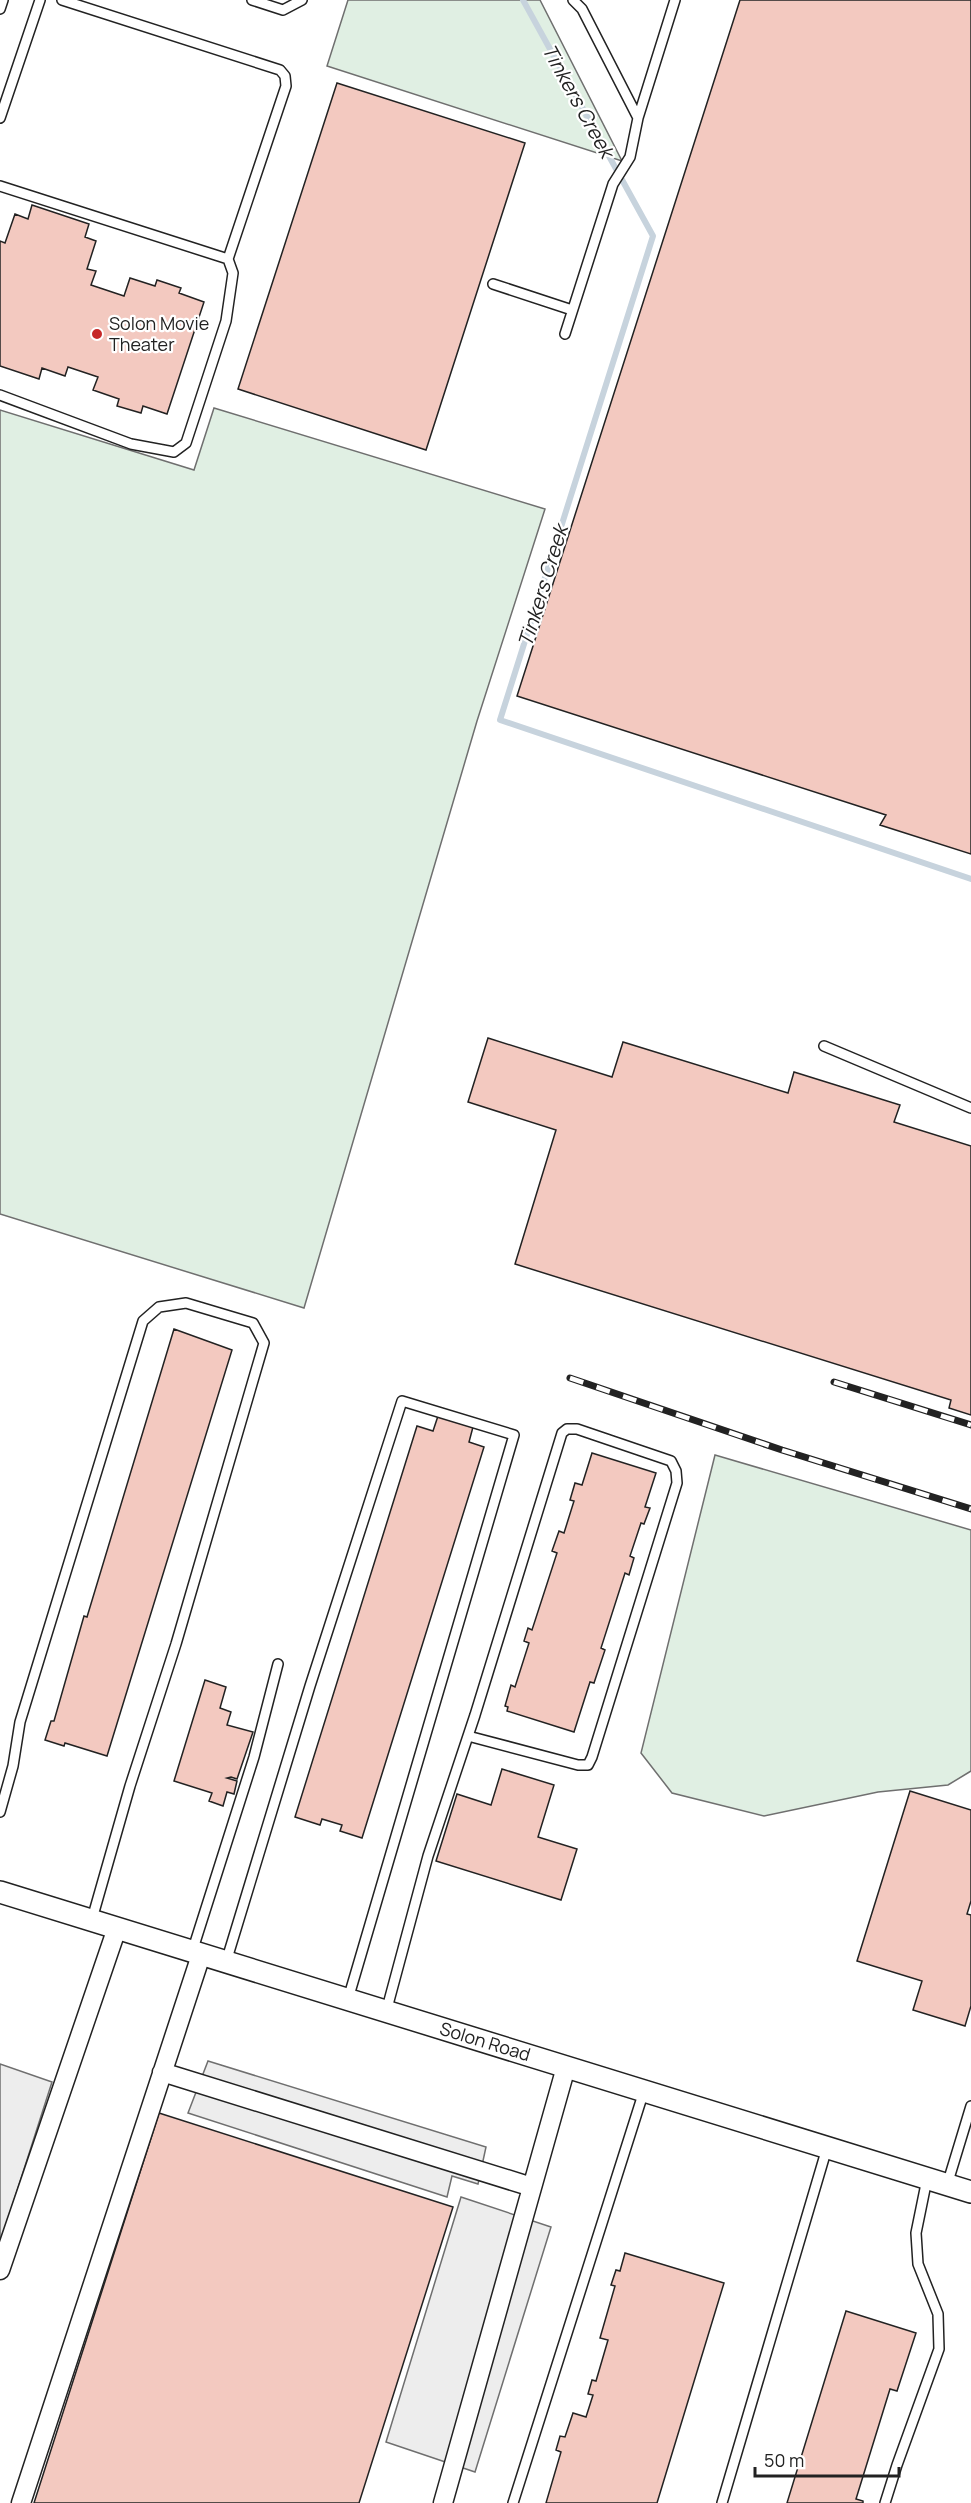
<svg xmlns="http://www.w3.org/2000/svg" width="971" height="2503" font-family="Manrope,sans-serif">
  <rect width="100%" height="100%" fill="#fff"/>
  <path fill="#e0efe3" stroke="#6f6f6f" stroke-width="1.5" d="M348,0H540L622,161L327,66Z
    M214,408L545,509L477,721L304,1308L0,1214V410L194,470Z
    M715,1455L971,1530V1771L948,1785L878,1792L764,1816L672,1793L641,1753Z"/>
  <path fill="#ededed" stroke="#6f6f6f" stroke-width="1.5" d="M208,2061L486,2147L478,2184L452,2176L447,2197L188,2113Z
    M0,2064L52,2082L0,2244Z
    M461,2197L551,2227L475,2472L386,2442Z"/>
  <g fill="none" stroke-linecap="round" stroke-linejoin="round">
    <path stroke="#c7d3dd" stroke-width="6" d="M523,0L653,236L500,720L971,879"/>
  </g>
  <path fill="#f3c9c0" stroke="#222" stroke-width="1.5" d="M740,0H971V854L880,825L886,815L517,696Z
    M337,83L525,143L426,450L238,389Z
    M32,205L89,224L85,237L96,241L87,269L96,271L91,285L124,296L130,278L155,286L157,280L181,288L179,293L204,302L167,414L143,406L141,413L117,406L119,399L93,390L98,377L68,367L65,376L42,368L39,379L0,366V241L5,243L15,214L28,219Z
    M488,1038L612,1077L623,1042L788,1093L794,1072L900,1105L894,1122L971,1146V1415L949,1408L951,1400L515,1264L556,1130L468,1102Z
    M174,1329L232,1350L107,1756L65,1743L64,1746L45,1740L51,1721H54L84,1616L87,1617Z
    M438,1416L473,1427L469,1442L484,1447L362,1838L340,1831L342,1825L322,1819L320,1825L295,1817L417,1426L433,1431Z
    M592,1453L656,1473L645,1507L650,1508L644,1524L641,1523L630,1556L634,1558L629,1575L625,1573L601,1648L605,1650L594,1683L590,1682L574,1732L507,1711L508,1707L505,1706L511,1685L515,1687L529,1643L524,1641L528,1628L532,1630L557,1553L552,1551L559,1531L564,1533L574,1501L570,1500L575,1483L582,1485Z
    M205,1680L226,1687L220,1708L231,1712L227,1725L253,1732L237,1779L231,1777L227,1778L237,1781L234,1794L227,1792L223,1806L209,1801L212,1793L174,1781Z
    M502,1769L554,1785L538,1837L577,1849L561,1900L436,1861L457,1794L491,1805Z
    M910,1791L971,1810V1901L967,1914L971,1915V2006L965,2026L913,2010L922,1981L857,1961Z
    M159,2113L453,2207L359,2503H34Z
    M625,2253L724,2283L657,2503H546L561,2452L556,2450L560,2436L565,2437L573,2413L586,2417L593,2395L588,2394L592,2380L596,2381L608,2340L600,2338L615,2286L611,2285L616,2270L620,2271Z
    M846,2311L916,2333L897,2391L890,2389L856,2499L863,2501V2503H787Z"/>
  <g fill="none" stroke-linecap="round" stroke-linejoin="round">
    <defs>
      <path id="service" d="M62,0L280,70L285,76L286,86L228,259
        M252,0L283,10L302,0
        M0,9L3,0
        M0,118L40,0
        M638,118L675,0
        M0,186L228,259L233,273L226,321L186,443L174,452L131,444L0,395
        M493,284L572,310
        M565,334L613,184L630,157L638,118L582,9L573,0
        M824,1046L971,1108
        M0,1812L13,1766L20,1722L143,1321L159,1307L186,1303L253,1323L264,1343L176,1644L130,1786L92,1919
        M192,1952L254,1757L278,1664
        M226,1962L310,1686L402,1401L514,1435L348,1999
        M386,2012L428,1856L475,1715L562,1433L567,1429H577L671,1461L676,1471L677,1483L592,1757L588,1765H578L468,1736
        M947,2185L971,2106
        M513,2503L644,2091
        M722,2503L827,2148
        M885,2503L897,2465L939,2349L938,2314L918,2264L916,2233L927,2179"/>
      <path id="minor" d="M162,2072L532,2187
        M0,2270L117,1928
        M21,2503L201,1955
        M443,2503L566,2067"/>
      <path id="tertiary" d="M0,1892L971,2192"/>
    </defs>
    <use href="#service" stroke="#222" stroke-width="12"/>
    <use href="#minor" stroke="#222" stroke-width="21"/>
    <use href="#tertiary" stroke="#222" stroke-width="24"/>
    <use href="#service" stroke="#fff" stroke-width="9"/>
    <use href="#minor" stroke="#fff" stroke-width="18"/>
    <use href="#tertiary" stroke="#fff" stroke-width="21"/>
    <defs>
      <path id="rail" d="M570,1378L782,1450L971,1509
        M834,1382L971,1425"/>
    </defs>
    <use href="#rail" stroke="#222" stroke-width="7"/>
    <use href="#rail" stroke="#fff" stroke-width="4.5" stroke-dasharray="14" stroke-linecap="butt"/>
  </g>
  <circle fill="#c62828" stroke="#fff" stroke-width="2" cx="97" cy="334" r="6"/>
  <g text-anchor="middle" stroke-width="4.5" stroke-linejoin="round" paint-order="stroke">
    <g font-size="18" fill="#222" stroke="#fff" text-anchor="start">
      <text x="109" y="330">Solon Movie<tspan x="109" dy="21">Theater</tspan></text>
    </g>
    <g font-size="18" fill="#222" stroke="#fff">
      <text transform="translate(485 2042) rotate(17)" y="6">Solon Road</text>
    </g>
    <g font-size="20" font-style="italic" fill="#222" stroke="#fff">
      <text transform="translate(578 101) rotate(61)" y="7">Tinkers Creek</text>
      <text transform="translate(543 586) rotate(-73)" y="7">Tinkers Creek</text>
    </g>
  </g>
  <path d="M755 2467v9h144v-9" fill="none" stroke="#222222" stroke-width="3"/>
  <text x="764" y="2467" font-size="18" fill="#222222" stroke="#ffffff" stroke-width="4.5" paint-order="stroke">50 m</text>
</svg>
